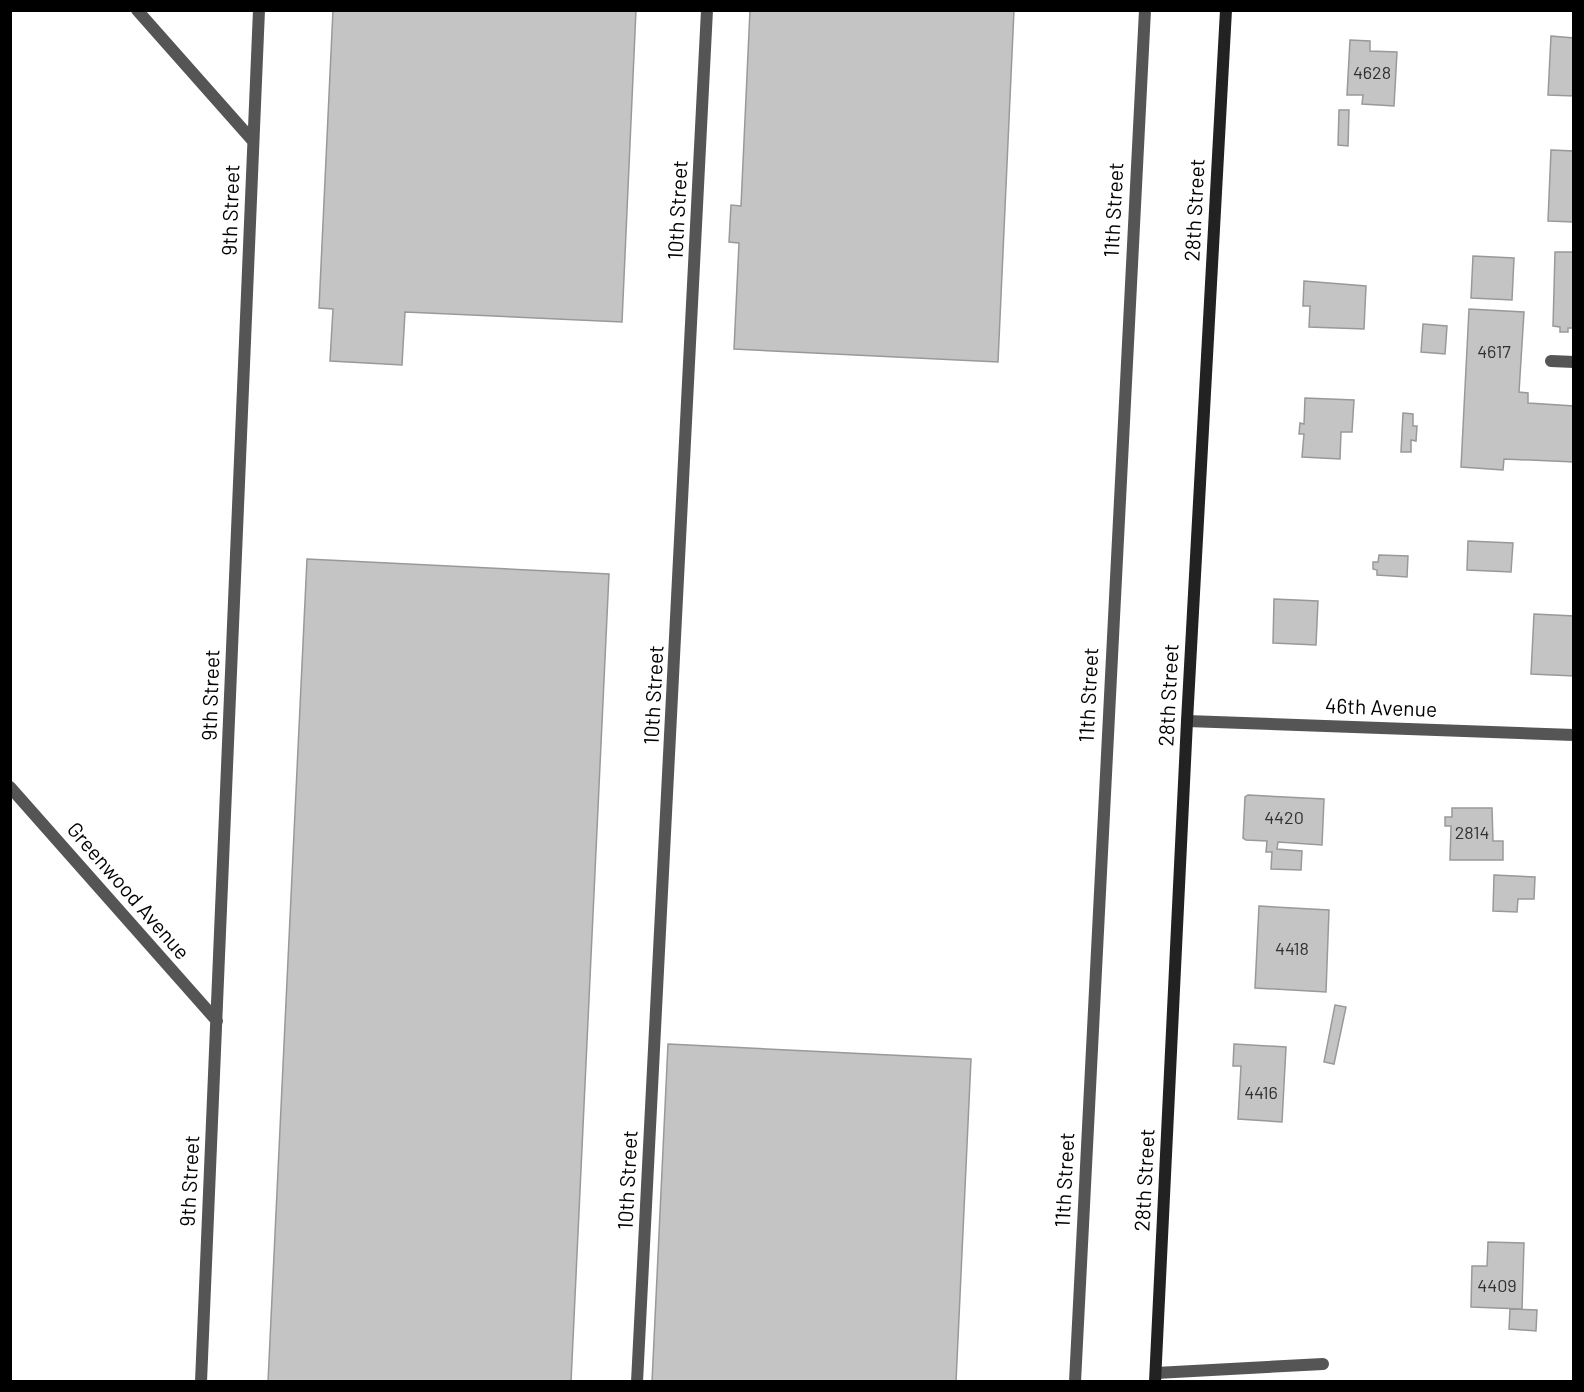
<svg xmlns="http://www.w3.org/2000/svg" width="1584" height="1392" font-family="Barlow,sans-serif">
  <rect width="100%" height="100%" fill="#fff"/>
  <path fill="#c4c4c4" stroke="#999" stroke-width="1.5" d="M333,10H636L622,322L405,312L402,365L330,361L333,309L319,308Z
    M750,10H1014L998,362L734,349L739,243L729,242L731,205L741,206Z
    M1551,36L1574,38V96L1548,95Z
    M1350,40L1370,41V51L1397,52L1394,106L1362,104L1363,95H1347Z
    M1339,110H1349L1348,146L1338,145Z
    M1551,150L1574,151V222L1548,221Z
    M1555,252H1574V328H1568V332H1560V327L1553,326Z
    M1473,256L1514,258L1512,300L1471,298Z
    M1304,281L1366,286L1364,329L1309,327L1310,306H1303Z
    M1469,309L1524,312L1519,392L1528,393V403L1574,406V462L1504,459L1503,470L1461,467Z
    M1423,324L1447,326L1445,354L1421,352Z
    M1305,398L1354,400L1352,432H1341L1340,459L1302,457L1304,434H1299L1300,423L1304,424Z
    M1403,413L1413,414V426H1417L1416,441L1411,440V452H1401Z
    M1468,541L1513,543L1511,572L1467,570Z
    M1379,555L1408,556L1407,577L1377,575V570L1373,569V562H1378Z
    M307,559L609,574L571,1382H268Z
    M1274,599L1318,601L1316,645L1273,643Z
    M1534,614L1574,616V676L1531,674Z
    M1248,795L1324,799L1322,845L1278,842L1277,849L1302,851L1301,870L1271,869L1272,852H1266L1267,841L1246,840L1243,838L1245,797Z
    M1452,808H1492L1493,841H1503V860H1450L1451,826H1445V817H1452Z
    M1494,875L1535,877L1534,899H1518L1517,912L1493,911Z
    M1259,906L1329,910L1326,992L1255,988Z
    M1335,1005L1346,1007L1334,1064L1324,1062Z
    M668,1044L971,1059L956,1382H652Z
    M1234,1044L1286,1047L1282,1122L1238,1119L1241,1066H1233Z
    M1488,1242L1524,1243L1522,1309L1471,1307L1472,1266H1487Z
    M1510,1309L1537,1310L1536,1331L1509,1329Z"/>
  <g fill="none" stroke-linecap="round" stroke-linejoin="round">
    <path stroke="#555" stroke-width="12" d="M1551,361L1574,362
      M1156,1373L1323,1364"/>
    <path stroke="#555" stroke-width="12" d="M137,10L253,141
      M1187,721L1574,735
      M10,787L217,1021
      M201,1382L259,10
      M637,1382L707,10
      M1075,1382L1145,10"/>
    <path stroke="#222" stroke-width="12" d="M1155,1382L1187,721L1226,10"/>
  </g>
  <g text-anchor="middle" stroke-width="4.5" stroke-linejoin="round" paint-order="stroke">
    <g font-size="18" fill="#313131">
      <text x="1372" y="79">4628</text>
      <text x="1494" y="358">4617</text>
      <text x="1284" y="824">4420</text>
      <text x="1472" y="839">2814</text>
      <text x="1292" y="955">4418</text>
      <text x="1261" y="1099">4416</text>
      <text x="1497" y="1292">4409</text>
    </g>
    <g font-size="21" fill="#000" stroke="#fff">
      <text transform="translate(231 210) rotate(-88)" y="7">9th Street</text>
      <text transform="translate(678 210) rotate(-87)" y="7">10th Street</text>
      <text transform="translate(1114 210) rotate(-87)" y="7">11th Street</text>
      <text transform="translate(1195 210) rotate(-87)" y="7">28th Street</text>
      <text transform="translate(211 695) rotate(-88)" y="7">9th Street</text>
      <text transform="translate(654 695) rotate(-87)" y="7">10th Street</text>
      <text transform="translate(1089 695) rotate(-87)" y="7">11th Street</text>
      <text transform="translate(1169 695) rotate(-87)" y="7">28th Street</text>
      <text transform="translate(1381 708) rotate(2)" y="7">46th Avenue</text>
      <text transform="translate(128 891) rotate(49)" y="7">Greenwood Avenue</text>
      <text transform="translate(628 1180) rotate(-87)" y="7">10th Street</text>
      <text transform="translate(1065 1180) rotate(-87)" y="7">11th Street</text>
      <text transform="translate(1145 1180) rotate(-87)" y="7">28th Street</text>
      <text transform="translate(190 1181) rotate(-87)" y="7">9th Street</text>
    </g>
  </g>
  <rect width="1584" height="1392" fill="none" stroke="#000000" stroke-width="24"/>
</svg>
